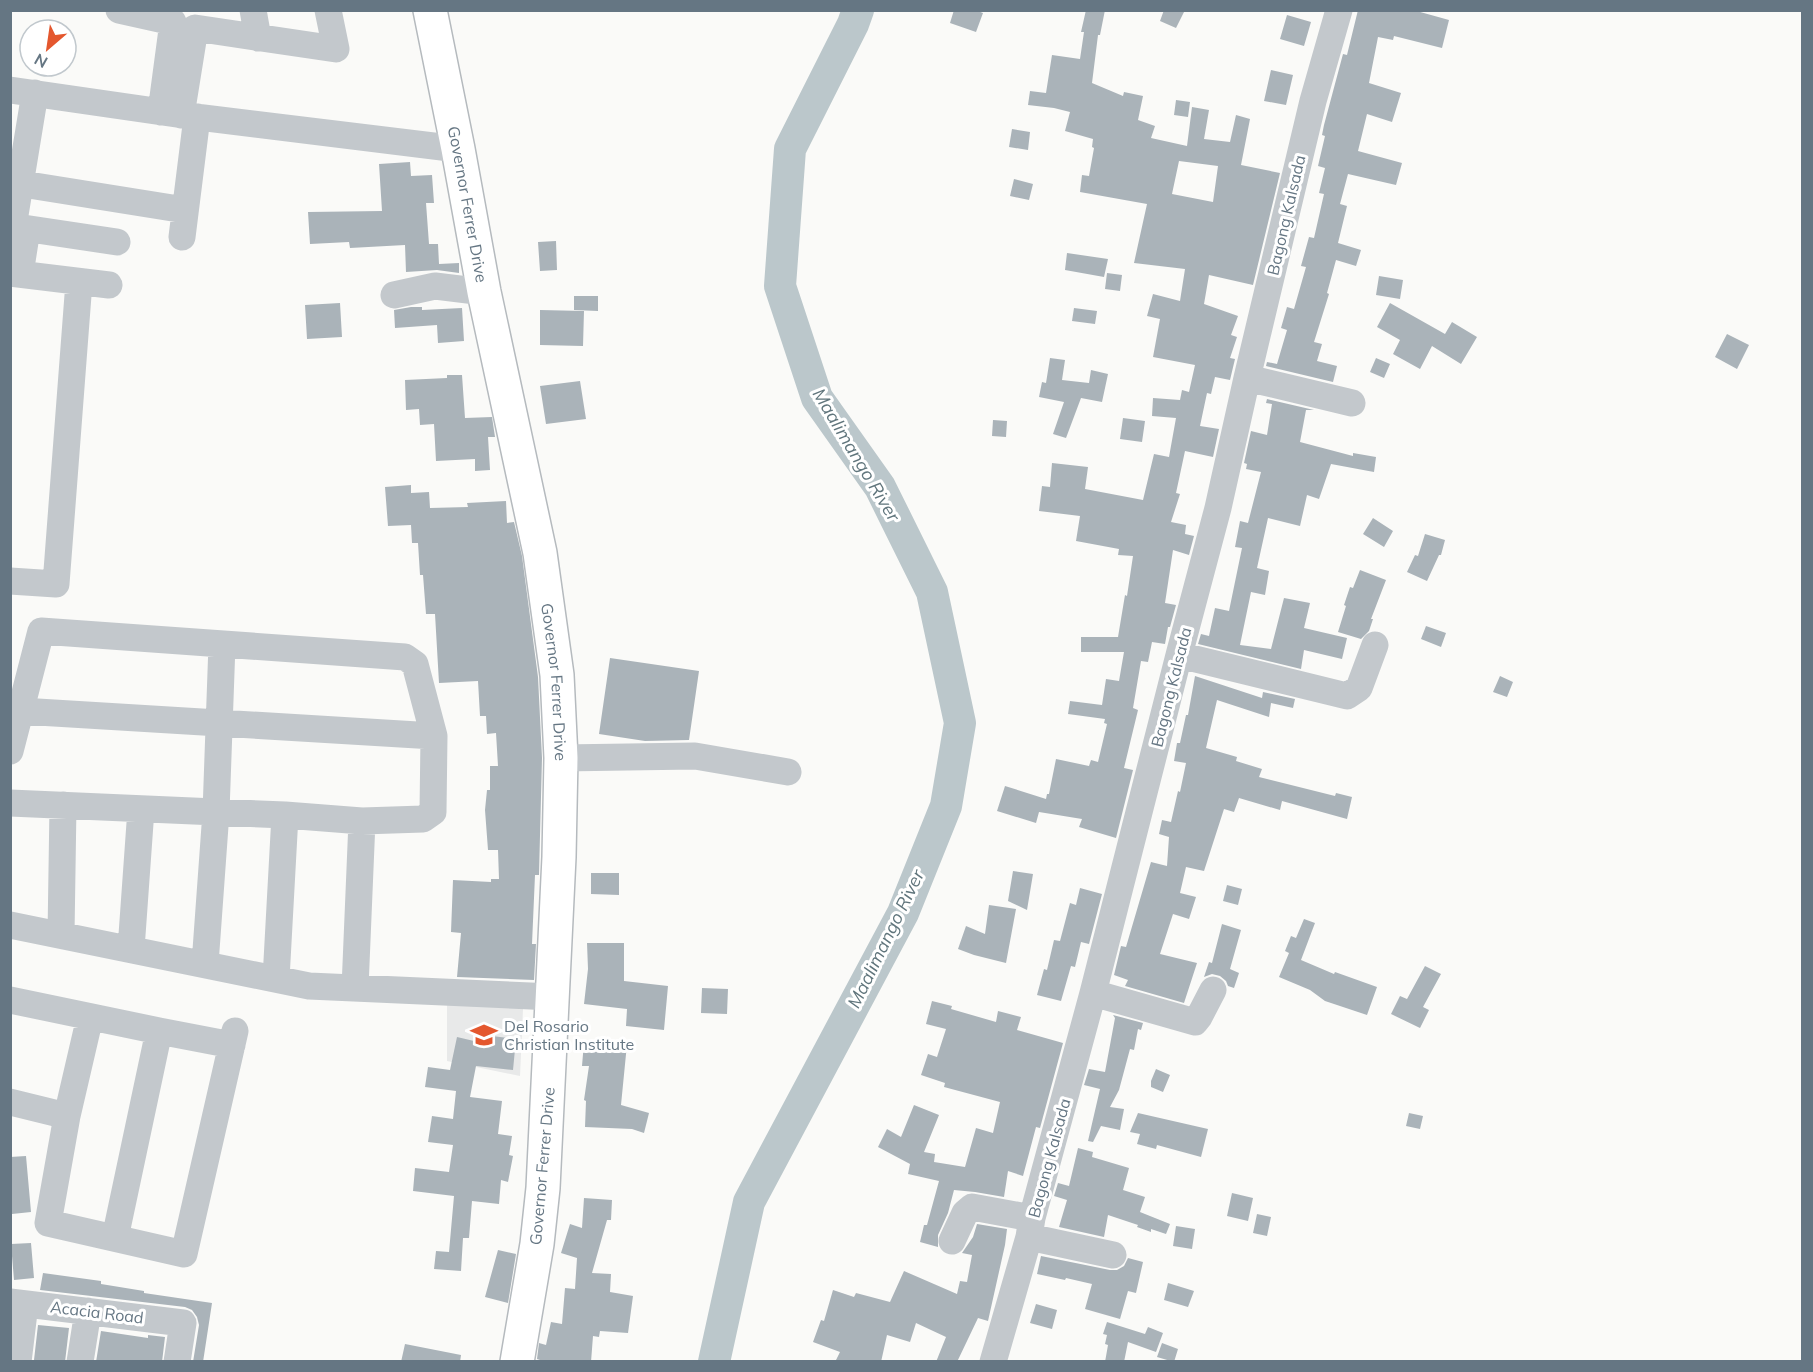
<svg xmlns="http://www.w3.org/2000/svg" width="1813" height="1372" font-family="Mulish,sans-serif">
  <rect width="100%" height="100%" fill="#fafaf8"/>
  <path fill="#e8e9e9" d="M447,1000L523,1009L520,1076L447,1061Z"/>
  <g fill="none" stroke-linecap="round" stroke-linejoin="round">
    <path stroke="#bbc7cb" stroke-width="32" d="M714,1362L749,1202L903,913L946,806L960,723L932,592L880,487L817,398L780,286L790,149L853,24L858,10"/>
  </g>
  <path fill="#aab3b9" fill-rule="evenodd" d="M954,10H975L983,13L976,32L950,23Z
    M1086,10H1105L1100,35H1098L1092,83L1123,96L1124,92L1143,96L1138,120L1155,126L1151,138L1187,146L1192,107L1209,110L1204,139L1230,142L1236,115L1250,119L1241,165L1280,173L1253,285L1209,275L1204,304L1238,316L1231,335L1237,337L1230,358L1235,359L1230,380L1215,377L1211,394L1207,393L1200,426L1219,429L1213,457L1185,451L1176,493L1180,494L1171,522L1186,525L1185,534L1194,536L1189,555L1173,550L1165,603L1176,605L1170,627H1168L1165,644L1152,642L1148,662L1141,661L1133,708L1138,710L1124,768L1133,770L1116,838L1079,827L1082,819L1039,812L1036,823L997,811L1005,786L1046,799L1047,794H1049L1056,759L1089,766L1091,760L1098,762L1107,724L1104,723L1105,719L1068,714L1070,701L1102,705L1106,679L1119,681L1124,652H1081V637H1118L1125,595L1127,596L1133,556L1118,555L1119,549L1076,541L1080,516L1039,511L1042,486L1050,487L1052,463L1088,467L1085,489L1143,500L1154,454L1169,457L1176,418L1152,416L1153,398L1180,400L1182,390L1189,392L1195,365L1153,357L1160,319L1147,316L1153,294L1180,301L1185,269L1134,263L1147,204L1080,192L1082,175L1089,176L1094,148L1092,147L1093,139L1065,131L1070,112L1054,108L1028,105L1030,91L1046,93L1052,55L1080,59L1084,32H1081ZM1179,161L1218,166L1213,202L1172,194Z
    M1164,10H1185L1176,28L1160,21Z
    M1358,10H1413L1449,20L1442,48L1394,36L1393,40L1378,37L1369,83L1401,93L1392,122L1367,114L1358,151L1402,163L1396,185L1348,174L1340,204L1347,206L1338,243L1361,250L1356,266L1336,260L1327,293L1329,294L1314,342L1322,344L1317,361L1337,366L1333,382L1266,366L1267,362L1277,364L1287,330L1281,328L1287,307L1294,309L1306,267L1301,266L1309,237L1314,238L1324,194L1319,193L1325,168L1318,166L1325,136L1322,135L1324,125L1343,54L1347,55Z
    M1287,15L1311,22L1304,46L1280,39Z
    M1271,70L1293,75L1286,105L1264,101Z
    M1176,100L1190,102L1188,117L1174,115Z
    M1012,129L1030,132L1028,150L1009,147Z
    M410,162L411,176L432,175L434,203H426L429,244H438L439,264L459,263V273L437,270L406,272L405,245L350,248L349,242L310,244L308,212L382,211L379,164Z
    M1014,179L1033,184L1029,200L1010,196Z
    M556,241L557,270L540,271L538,242Z
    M1067,253L1108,259L1104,277L1065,270Z
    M1107,273L1122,275L1120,291L1105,289Z
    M1379,276L1403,280L1400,299L1376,295Z
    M574,296H598V311L574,310Z
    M340,303L342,337L307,339L305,305Z
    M1390,303L1445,334L1452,322L1477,337L1461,364L1432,346L1420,369L1393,354L1400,340L1377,327Z
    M411,307H422V310L462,308L464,341L438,343L437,325L395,328L394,310Z
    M1074,308L1097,311L1095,324L1072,321Z
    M540,310L584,311L583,346L540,345Z
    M1727,334L1749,345L1737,369L1715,357Z
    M1050,358L1065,360L1062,380L1089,383L1091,370L1108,374L1102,402L1081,398L1066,438L1053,434L1064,402L1039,397L1042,382L1046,383Z
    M1376,358L1390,364L1384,378L1370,372Z
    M447,375H462L465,418L492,417L495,437H488L490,470L475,471V459L436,461L434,424L420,425L419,409L406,410L405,380L447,378Z
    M580,381L586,419L546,424L540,386Z
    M1267,399L1314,410H1306L1300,442L1353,456V453L1376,457L1374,472L1331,464L1319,499L1307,495L1300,526L1268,518L1257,568L1269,571L1265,595L1251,592L1240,645L1271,649L1284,598L1310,603L1304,628L1347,638L1342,659L1304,650L1301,669L1198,644L1201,634L1209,636L1215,608L1229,611L1242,548L1235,547L1240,521L1248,523L1261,472L1246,469L1247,464L1244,463L1251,431L1267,435L1272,404L1266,403Z
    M1123,418L1145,421L1142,442L1120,439Z
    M993,420L1007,421L1006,437L992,436Z
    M411,485V493L429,492L430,508L468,507L467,503L506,501L507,523L514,522L522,556L538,677L542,758L539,875H535L532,944H536L534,980L457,977L461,933L451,932L453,880L491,882V879H499L498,850H488L485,810L487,790H490V766H498L496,733L487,734L486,716H480L478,681L439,683L435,614H426L423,575H420L418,543H412L411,525L388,526L385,487Z
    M1373,518L1393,531L1384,547L1363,534Z
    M1425,534L1445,540L1441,555H1439L1427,581L1407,572L1415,555L1418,556Z
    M1360,570L1386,580L1371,619H1373L1369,631L1361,639L1338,632L1346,606L1344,605L1350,587L1353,588Z
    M1426,626L1446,633L1441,647L1421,639Z
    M610,658L699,671L689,740L645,741L599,734Z
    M1195,676L1262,698L1263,692L1295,699L1293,708L1271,703L1269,717L1217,700L1206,748L1237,757L1236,761L1262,769L1259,777L1335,796L1336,793L1352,797L1347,819L1282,801L1280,810L1239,798L1234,812L1224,809L1204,871L1186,867L1180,893L1196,897L1189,919L1173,914L1160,954L1197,963L1184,1003L1125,986L1128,980L1114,975L1121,946L1126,947L1151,862L1167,866L1169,837L1159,834L1162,820L1171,822L1178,791L1180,792L1186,763L1174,761L1177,743H1180L1186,715H1188Z
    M1500,676L1513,682L1507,697L1493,692Z
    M1013,871L1033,874L1027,910L1008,901Z
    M591,873H619V895L591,894Z
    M1227,885L1242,889L1238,905L1223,901Z
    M1080,888L1102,894L1089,944L1081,942L1075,967L1071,966L1061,1001L1037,995L1044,969L1047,970L1054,940L1060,941L1070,903L1076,905Z
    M989,905L1016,909L1006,963L974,955L958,949L966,926L985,934Z
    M1304,919L1315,923L1301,960L1334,974L1335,972L1377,987L1367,1015L1325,1001L1310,990L1279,977L1289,953L1285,951L1291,936L1296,938Z
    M1222,924L1241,930L1230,969L1239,973L1234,988L1228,986L1226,981L1220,976L1212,974L1204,977L1209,962L1212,963Z
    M587,943H624V981L668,986L664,1030L626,1026L627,1009L584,1004L588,969Z
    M1425,966L1441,974L1423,1007L1429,1010L1420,1028L1391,1014L1400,996L1407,999Z
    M702,988L728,989L727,1014L701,1013Z
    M932,1001L952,1006L951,1009L996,1022L998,1011L1021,1017L1017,1030L1063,1043L1040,1128L1036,1127L1023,1176L1008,1171L1004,1197L975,1192L954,1190L948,1213L938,1235V1247L920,1242L924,1225H927L939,1181L908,1174L910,1164L878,1147L887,1129L901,1137L914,1105L939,1115L924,1152L935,1154L934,1162L965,1167L976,1128L993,1133L1000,1102L944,1087L945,1083L921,1075L928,1054L937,1057L946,1029L926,1024Z
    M1113,1015L1143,1023L1141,1030L1138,1029L1134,1050L1130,1049L1119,1090L1110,1107L1124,1109L1120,1130L1101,1126L1093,1142L1088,1141L1100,1089L1084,1085L1089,1069L1105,1072L1115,1018Z
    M492,1036L516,1039L513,1070L476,1066L470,1097L502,1101L498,1134L512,1136L509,1155L513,1156L508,1182L501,1180L499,1204L472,1201L469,1238H463L461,1271L434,1269L436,1251L449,1252L454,1196L413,1191L415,1168L449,1172L453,1145L428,1142L432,1116L453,1119L456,1091L425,1087L428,1067L450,1070L457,1037L491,1045Z
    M584,1042L627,1044L621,1105L649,1113L644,1133L632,1129L585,1127L586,1101L584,1100L589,1066H582Z
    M1156,1069L1170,1075L1163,1092L1151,1087V1081Z
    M1138,1113L1208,1129L1201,1157L1157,1145L1156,1149L1137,1144L1140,1134L1130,1132Z
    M1409,1113L1423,1116L1420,1129L1406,1126Z
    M1078,1148L1093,1152L1092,1157L1129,1168L1123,1190L1145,1197L1140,1212L1170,1224L1166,1234L1151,1229V1232L1137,1227L1138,1225L1108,1215L1104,1237L1059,1227L1067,1200L1054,1196L1058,1183L1069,1186Z
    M26,1156L31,1212L12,1214L10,1157Z
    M1232,1193L1253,1198L1248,1221L1227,1216Z
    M584,1198L612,1200L611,1220H607L592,1273L611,1274L610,1292L633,1296L628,1333L600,1331L599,1337L593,1336L591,1362H546L537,1359L539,1343L546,1345L551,1322L562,1324L565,1288L575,1289L577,1258L561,1253L570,1224L582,1228Z
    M1257,1214L1271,1217L1267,1236L1253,1233Z
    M977,1224L1007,1229L1005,1245L988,1321L978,1318L957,1362H936L946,1337L916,1323L910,1342L887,1335L881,1362H835L840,1352L813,1342L821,1320L824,1321L833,1290L854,1297L856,1293L890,1302L904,1271L957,1294L960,1281L967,1282L972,1255L962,1253L973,1237Z
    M1176,1226L1195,1229L1192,1249L1173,1246Z
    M31,1243L34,1278L14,1280L11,1244Z
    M498,1250L516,1254L508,1303L485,1297Z
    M1041,1256L1110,1270H1117L1124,1266L1128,1258L1143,1262L1136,1293L1128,1291L1120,1319L1085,1309L1092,1284L1066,1278L1065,1280L1037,1274Z
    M43,1273L101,1281V1284L144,1291V1293L212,1303L203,1362H193L199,1325L197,1317L192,1310L185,1307L40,1290Z
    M1168,1283L1194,1291L1188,1307L1164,1300Z
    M1036,1304L1057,1310L1052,1329L1030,1323Z
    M1107,1322L1145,1334L1148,1327L1163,1333L1156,1352L1128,1342L1124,1362H1105L1108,1345L1105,1344L1107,1335L1103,1334Z
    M38,1325L69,1328L65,1362L34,1360Z
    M101,1331L148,1338V1335L165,1337L162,1362H96Z
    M1162,1343L1178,1349L1174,1362L1157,1357Z
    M405,1344L461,1355L460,1362H401Z"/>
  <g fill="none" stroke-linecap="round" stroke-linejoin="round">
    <defs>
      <g id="major">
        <path id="s1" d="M430,10L458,149L484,292L540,553L557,675L561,758L559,857L543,1188L537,1244L517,1362"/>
      </g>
    </defs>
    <use href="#major" stroke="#b5babe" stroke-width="36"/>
    <path stroke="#c3c8cc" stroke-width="27" d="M119,10L173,22L161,112
      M253,10L258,38
      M10,90L197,117L458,149
      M181,115L195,28L336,49L328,10
      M10,182L185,210
      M10,226L117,242
      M13,227L35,93
      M182,237L197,117
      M10,273L109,285
      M20,274L27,229
      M394,295L435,286L484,292
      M1247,378L1352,403
      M10,581L56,584L79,282
      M1179,655L1347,696L1359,688L1375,645
      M21,711L434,736
      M10,751L41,631L405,657L415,664L434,736L433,812L423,819L362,821L285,815L10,803
      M561,758L695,756L788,772
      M10,925L309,986L553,997
      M61,935L63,805
      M131,949L141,809
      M205,964L216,812L222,644
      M276,979L285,815
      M355,988L362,821
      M1093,993L1195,1022L1199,1017L1213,990
      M10,1000L159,1031
      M10,1102L67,1116L48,1223L184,1254L235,1031
      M67,1116L90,1017
      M1029,1237L1113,1255
      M115,1238L159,1031L232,1045
      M952,1241L965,1213L972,1207L1032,1218
      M10,1302L183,1323L177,1362
      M18,1362L25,1304
      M80,1362L88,1311
      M993,1362L1029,1237L1032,1218L1093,993L1179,655L1218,508L1247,378L1313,101L1339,10"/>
    <use href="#major" stroke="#fff" stroke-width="33"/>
  </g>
  <defs>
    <symbol id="school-bare" viewBox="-9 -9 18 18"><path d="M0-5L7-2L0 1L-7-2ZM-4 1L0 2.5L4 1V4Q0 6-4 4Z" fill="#e4572e" stroke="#fff" stroke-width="2.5" paint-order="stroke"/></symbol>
  </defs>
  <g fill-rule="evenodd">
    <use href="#school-bare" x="465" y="1016" width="38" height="38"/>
  </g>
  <g text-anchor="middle" stroke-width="6" stroke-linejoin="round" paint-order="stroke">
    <g font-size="16" fill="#657683" stroke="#fff">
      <text dy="6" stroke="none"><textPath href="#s1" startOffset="198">Governor Ferrer Drive</textPath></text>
      <text transform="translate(1286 215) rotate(-77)" y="6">Bagong Kalsada</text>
      <text dy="6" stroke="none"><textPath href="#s1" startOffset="684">Governor Ferrer Drive</textPath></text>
      <text transform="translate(1171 687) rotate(-76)" y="6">Bagong Kalsada</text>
      <text transform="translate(1049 1158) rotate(-75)" y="6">Bagong Kalsada</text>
      <text transform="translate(542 1166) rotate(-85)" y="6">Governor Ferrer Drive</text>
      <text transform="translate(97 1312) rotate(7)" y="6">Acacia Road</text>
    </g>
    <g font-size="16" fill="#657683" stroke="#fff" text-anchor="start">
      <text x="504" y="1032">Del Rosario<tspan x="504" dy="18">Christian Institute</tspan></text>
    </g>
    <g font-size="18" font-style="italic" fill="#60757c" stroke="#fff">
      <text transform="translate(856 455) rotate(59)" y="6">Maalimango River</text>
      <text transform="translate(886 939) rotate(-64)" y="6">Maalimango River</text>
    </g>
  </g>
  <rect width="1813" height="1372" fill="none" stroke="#657683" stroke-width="24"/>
  <g transform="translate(48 48) rotate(209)"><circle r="28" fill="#ffffff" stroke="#c1c8cd" stroke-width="1.5"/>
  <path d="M0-4.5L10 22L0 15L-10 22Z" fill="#e4572e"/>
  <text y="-9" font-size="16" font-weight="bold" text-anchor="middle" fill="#657683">N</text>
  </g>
</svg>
